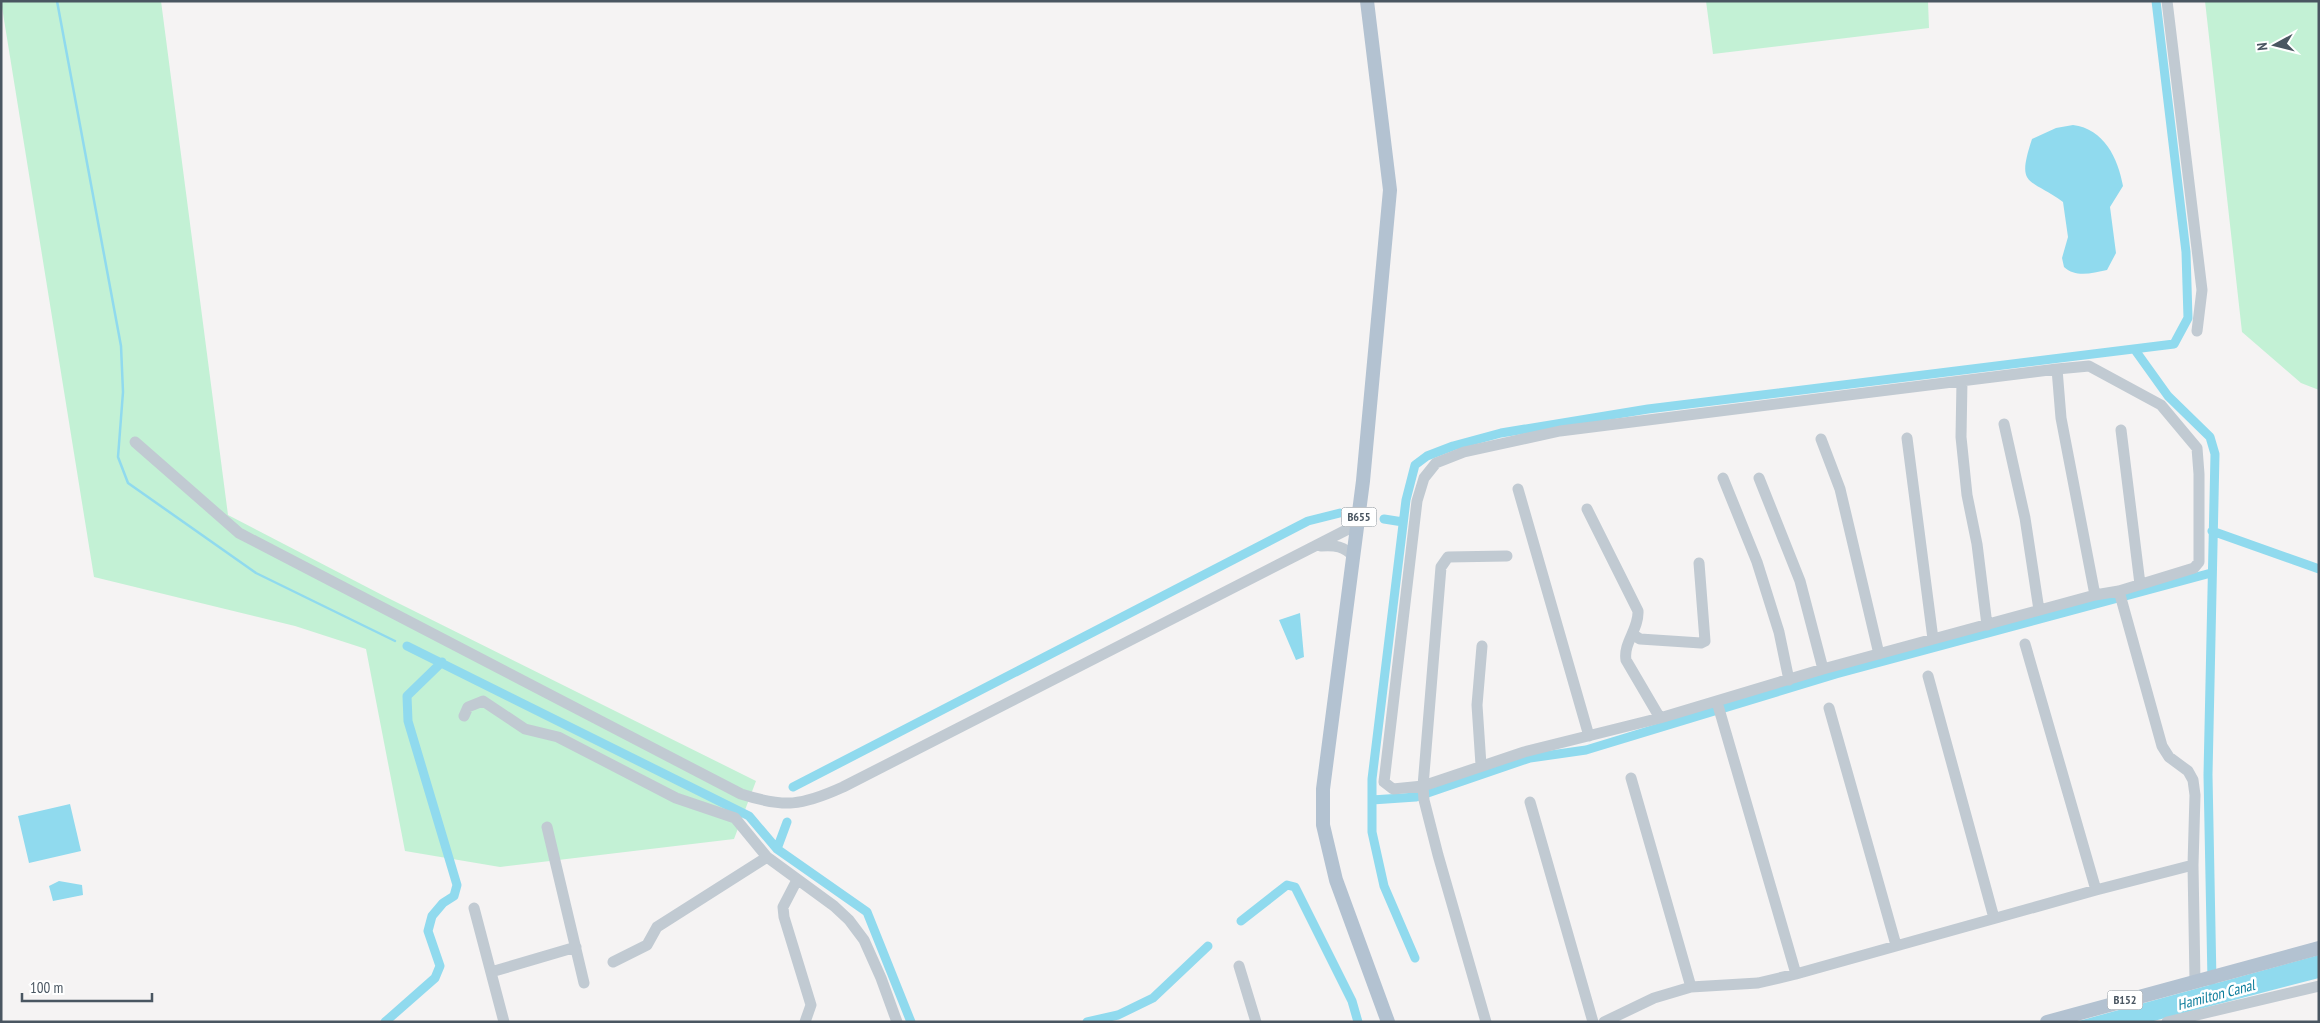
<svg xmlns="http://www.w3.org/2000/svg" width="2320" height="1023" font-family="'PT Sans Narrow',sans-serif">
  <rect width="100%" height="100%" fill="#f5f3f3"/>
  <path fill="#c3f1d5" d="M1,1H161L228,515L386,597L756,781L734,839L500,867L405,851L366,649L295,626L94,577Z
    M1706,1H1928L1929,28L1713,54Z
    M2205,1H2319V390L2301,383L2242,332Z"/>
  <path fill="#90daee" d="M2073,125C2104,129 2118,158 2123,186L2110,207L2116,253L2107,270C2092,273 2076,278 2064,267L2062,258L2068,237L2063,202C2029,177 2016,188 2032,139L2056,128Z
    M1300,613L1304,657L1296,660L1279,620Z
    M70,804L81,851L29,863L18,816Z
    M59,881L82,885L83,895L53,901L49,886Z
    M2319,955V978L2150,1022H2075Z"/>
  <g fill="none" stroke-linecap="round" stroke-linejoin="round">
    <path stroke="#90daee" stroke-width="2.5" d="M57,1L121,346L123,392L118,457L128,483L256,573L395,641"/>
    <path stroke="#90daee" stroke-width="9" d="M2135,350L2168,396L2210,437L2215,454L2208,775L2212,981
      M1384,519L1403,522
      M2212,531L2319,569
      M407,646L749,816L777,849L867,912L911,1022
      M793,787L1308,521L1340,513
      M1372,800L1416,797L1530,758L1586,750L1836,674L2211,573
      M777,849L787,822
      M1241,921L1287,885L1295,887L1352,1001L1358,1022
      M1415,958L1384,886L1372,832V779L1406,500L1415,465L1427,456L1453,446L1501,433L1648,409L2174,344L2188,318L2186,252L2156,1
      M385,1022L435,978L440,966L428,931L432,916L443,903L454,896L457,885L408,721L407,696L442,662
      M1087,1022L1118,1015L1153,998L1208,946"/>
    <path stroke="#c1cad2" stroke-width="11" d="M2167,1L2202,290L2197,331
      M2089,366L2161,405L2197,448L2199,474V562L2194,568L2119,591L2095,595L1823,669L1660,718L1524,752L1423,786L1393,789L1384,782L1417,501L1424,478L1436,463L1464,452L1560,431L2057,369Z
      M2057,369L2061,418L2095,595
      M1962,381L1961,437L1967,495L1977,544L1987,625
      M2004,424L2025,518L2039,610
      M2121,430L2140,584
      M1907,438L1933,639
      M1821,439L1840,489L1879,654
      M135,442L239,533L741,794C785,808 801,806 843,787L1358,524
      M1723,478L1757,562L1779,632L1789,680
      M1759,478L1800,581L1823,669
      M1518,489L1589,736
      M1587,509L1638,611C1639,629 1623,643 1626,660L1660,718
      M1321,546C1335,545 1344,546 1354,557
      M2119,591L2162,746L2169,757L2188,771L2193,780L2195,795L2193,865L2195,981
      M1632,634L1640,639L1701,643L1705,641L1699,563
      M2025,644L2096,890
      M1928,676L1994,918
      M1717,702L1796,974
      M1829,708L1896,945
      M464,716L468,707L483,701L525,729L558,737L676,798L735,818L767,857L834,906L849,920L864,940L881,978L897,1022
      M1481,765L1477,705L1482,646
      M1631,778L1691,987
      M1530,802L1593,1022
      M547,827L584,983
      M797,880L783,907L784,917L811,1005L805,1022
      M474,908L504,1022
      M613,962L647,945L657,927L767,857
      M1239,966L1256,1022
      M491,972L576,947
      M1486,1022L1438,855L1424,800L1423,786L1441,567L1448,557L1507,556
      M1604,1022L1654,998L1691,987L1758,983L1796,974L2096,890L2193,865
      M2167,1022L2319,986"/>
    <path stroke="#b3c2d1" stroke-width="14" d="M1367,1L1390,190L1363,481L1323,789V825L1336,880L1388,1022
      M2047,1022L2319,948"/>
  </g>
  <g text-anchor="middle" stroke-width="5" stroke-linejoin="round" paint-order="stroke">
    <g fill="#fff" stroke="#808990" stroke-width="1">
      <rect x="1341.5" y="507.5" width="35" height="19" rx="4"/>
      <rect x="2107.5" y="990.5" width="35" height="19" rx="4"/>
    </g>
    <g font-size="12" font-weight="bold" fill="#4a5661">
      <text x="1359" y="521">B655</text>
      <text x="2125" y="1004">B152</text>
    </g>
    <g font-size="15" font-style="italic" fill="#0c7c9b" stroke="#fff">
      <text transform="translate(2216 995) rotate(-15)" y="5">Hamilton Canal</text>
    </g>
  </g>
  <rect width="2320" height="1023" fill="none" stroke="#4a5661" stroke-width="5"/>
  <g transform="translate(2275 45) rotate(263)" stroke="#ffffff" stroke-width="4" paint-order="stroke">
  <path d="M0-4L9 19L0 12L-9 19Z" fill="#4a5661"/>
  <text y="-8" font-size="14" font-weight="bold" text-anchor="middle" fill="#4a5661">N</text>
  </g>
  <path d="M22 993v8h130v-8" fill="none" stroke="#4a5661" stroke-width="2.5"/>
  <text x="30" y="993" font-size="15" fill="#4a5661" stroke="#ffffff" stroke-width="4" paint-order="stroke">100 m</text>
</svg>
